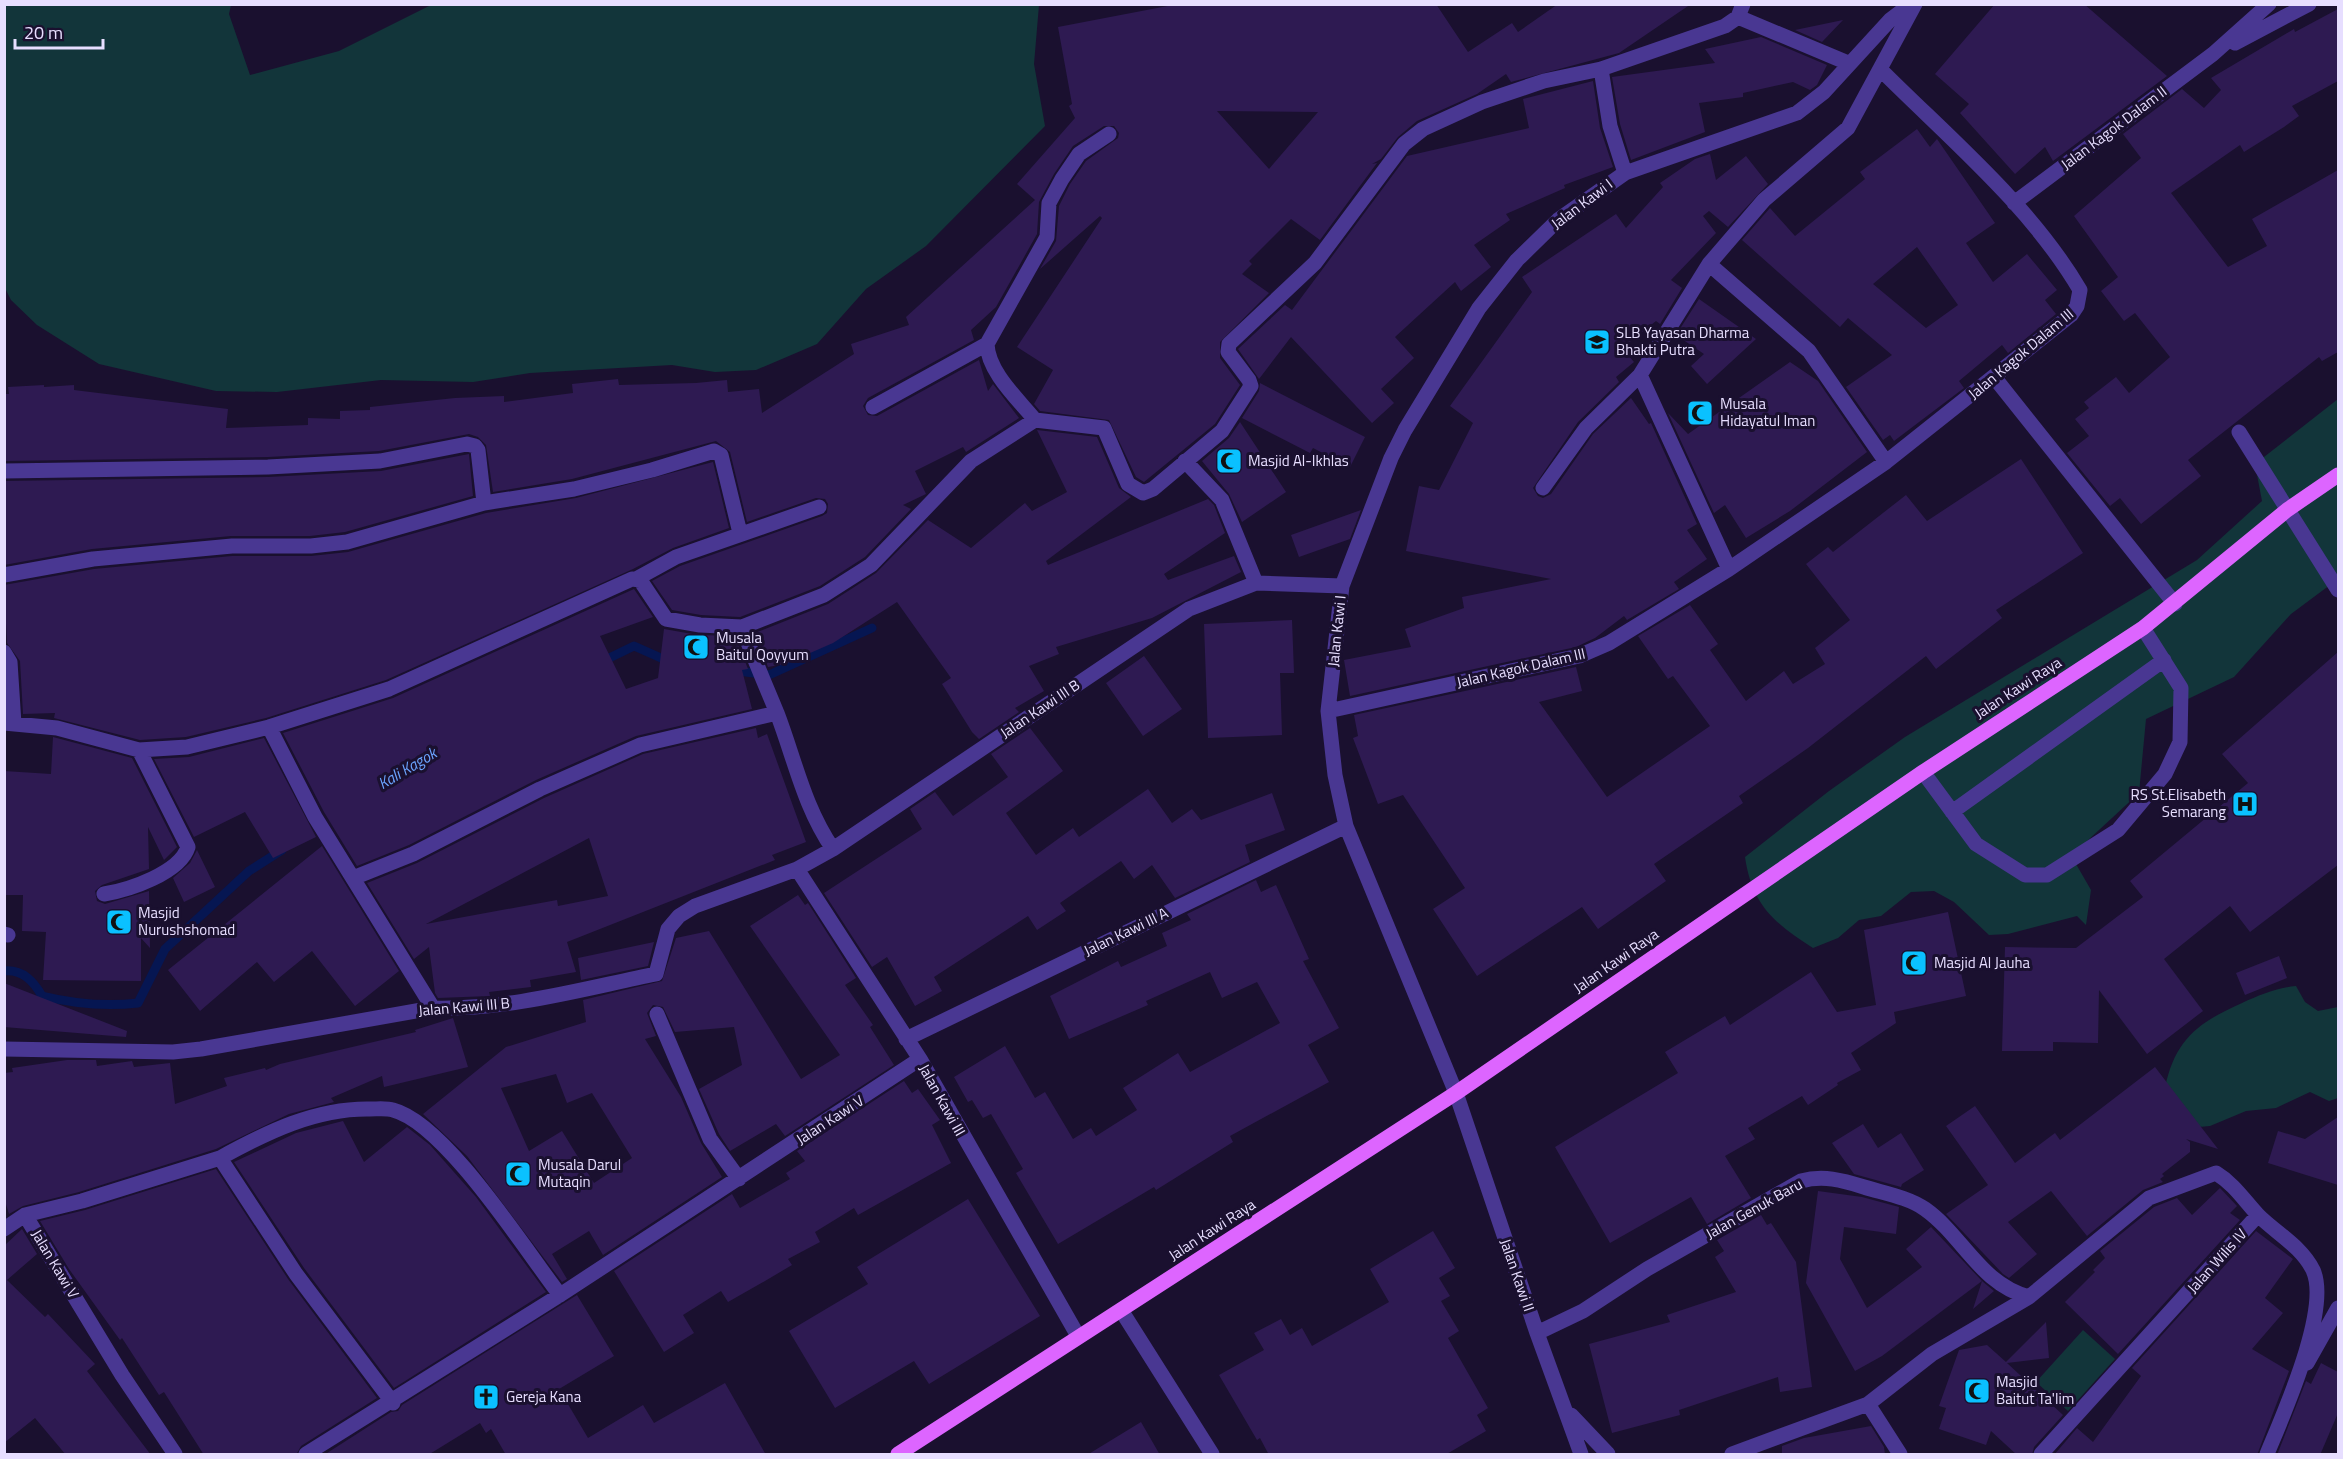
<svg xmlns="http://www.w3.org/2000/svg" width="2343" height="1459" font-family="'Titillium Web',sans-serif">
  <rect width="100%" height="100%" fill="#1a102f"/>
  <path fill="#12353a" d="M4,5H231L229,14L250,75L339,51L431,5H1039L1034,64L1045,126L926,246L866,289L817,344L756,370L715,372L672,365L530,373L473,382L381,380L277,392L216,391L99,364L37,325L11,300L5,288Z
    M2338,399V579L2291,614L2234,677L2146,719L2139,793L2086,842L2076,864L2091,890L2086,925L2077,916L2008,934L1989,935L1954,902L1934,891L1911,892L1881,916L1859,920L1838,938L1813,948C1774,923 1752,905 1745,857L1829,791L1905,737L2197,560L2262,501L2255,464Z
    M2296,986L2305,1002L2318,1011L2338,1007V1098L2329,1101L2310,1092L2276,1108L2246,1111L2210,1126L2199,1127L2165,1088C2175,1039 2199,1022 2242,1003C2260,995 2276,988 2296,986Z
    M2083,1330L2115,1359L2068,1411L2036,1382Z"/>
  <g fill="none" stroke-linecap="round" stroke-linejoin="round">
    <path stroke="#061652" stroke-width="9" d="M601,662L634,646L670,662
      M731,670L769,675L872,628
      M4,971C23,969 34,982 42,996C75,1004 104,1007 138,1003L165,949L249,871L282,850"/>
  </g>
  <path fill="#2e1a52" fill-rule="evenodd" d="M1178,4H1436L1468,52L1512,23L1518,32L1558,4H1691L1619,53L1511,82L1506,74L1477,94L1417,121L1398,137L1381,159L1372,164L1377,163L1320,240L1291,219L1249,261L1252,264L1242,274L1269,293L1220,342V358L1240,385L1215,424L1144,482L1136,477L1109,420L1040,411L1034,404L1053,370L1017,347L1102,218L1100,216L1040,269L1056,241L1059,206L1070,184L1086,161L1118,138L1119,133L1114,126H1104L1073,146L1054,174L1039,202L1037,234L996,307L971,330L974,340L868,398L863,406L868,415L877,416L979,360L988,391L993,384L1019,418L966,452L963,447L915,471L926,494L903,505L911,509L865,557L820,586L740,617L701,615L672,610L652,581L680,566L822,516L827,513L828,504L825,499L816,498L747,522L730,452L716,441L572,479L493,492L486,445L478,437L469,434L379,451L268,457L4,461V394H9L8,387L44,385V387L74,385V390L228,409L226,428L308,425V418L340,419V411L370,410V407L455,398L504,396V402L573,393L572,384L618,379L619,385L696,383L727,380L728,392L759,389L762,413L854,354L851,344L909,325L906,317L1035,200L1017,184L1075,118L1069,106L1072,104L1058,27ZM1217,111L1318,112L1269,169Z
    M1995,4H2084L2167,76L2053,161L2045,147L2015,174L1960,113L1969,104L1935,74Z
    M2338,9V81L2292,106L2299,116L2284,127L2244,152L2240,145L2171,193L2228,267L2267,246L2252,219L2338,170V352L2322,361L2319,357L2188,460L2201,476L2141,524L2120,498L2110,506L2067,453L2089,436L2075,419L2089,408L2084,402L2116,377L2129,393L2170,357L2135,313L2124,321L2101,291L2118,277L2074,216L2141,158L2123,134L2182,89L2204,108L2221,90L2211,78L2294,29L2295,32Z
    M1843,20L1822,42L1795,30Z
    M1761,37L1827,65L1817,85L1810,90L1793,82L1743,93V97L1699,103L1705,132L1631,160L1620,124L1612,77L1715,63L1705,49Z
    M1593,81L1600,128L1613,167L1564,185L1565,188L1506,214L1510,220L1474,245L1491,267L1461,291L1455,282L1395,337L1414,358L1381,389L1394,403L1372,423L1291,337L1259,379L1238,349L1285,305L1292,310L1407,156L1529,128L1523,99Z
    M1917,129L1930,147L1937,139L1995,223L1966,243L1993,282L2027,254L2057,290L2045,300L2056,314L2008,353L2002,345L1959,381L1964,388L1894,441L1890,435L1883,440L1846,387L1892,355L1848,318L1840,327L1742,240L1770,208L1795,236L1865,179L1860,172ZM1917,247L1958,305L1926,328L1873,284Z
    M1710,154L1716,180L1746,156L1768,184L1728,227L1709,211L1703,216L1716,233L1671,280L1682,288L1660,324L1656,321L1622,348L1634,362L1616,377L1619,382L1578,422L1533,488L1538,496L1543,498L1551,494L1593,434L1631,398L1649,424L1651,423L1697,524L1687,530L1707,559L1674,582L1679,589L1627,620L1624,616L1595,638L1576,647L1350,696L1344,660L1411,647L1405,629L1464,608L1462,597L1551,579L1406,551L1419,486L1439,490L1473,423L1450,406L1532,292L1522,277L1616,214L1626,228L1663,187L1660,183L1695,159Z
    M1699,299L1756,339L1707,384L1691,366L1704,354L1676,335Z
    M1790,362L1818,381L1867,452L1790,511L1746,538L1725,505L1714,513L1668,413L1688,434Z
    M1260,383L1365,437L1350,467L1313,448L1310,453L1242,418L1259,391Z
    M1240,422L1286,492L1242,522L1229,494L1202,461L1229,438Z
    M1037,430L1097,437L1119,488L1131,497L1046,561L1048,565L1208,499L1214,505L1225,533L1164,574L1168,580L1234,556L1241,572L1152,618L1056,647L1059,654L1029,666L1044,691L1015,708L1019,712L979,739L972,732L942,684L951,678L897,602L833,643L785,664L768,667L755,633L828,604L876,573L928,520L971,548L1025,503L1032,511L1067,492Z
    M469,454L473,496L345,532L310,536H231L92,549L4,565V481L268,477L381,471Z
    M2021,459L2083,553L1996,610L2002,618L1936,669L1926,656L1808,748L1739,796L1743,803L1654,864L1666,881L1598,929L1582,907L1477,976L1433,909L1465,888L1403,795L1378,804L1353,738L1358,736L1354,715L1576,667L1582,691L1539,702L1607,797L1710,726L1673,676L1668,679L1638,636L1690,605L1718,644L1710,650L1746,701L1784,671L1793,684L1825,664L1815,648L1850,620L1806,564L1828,547L1833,552L1906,495L1927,521Z
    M713,462L729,528L673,548L633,569L386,680L266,718L186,737L140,740L54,718L55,713L23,714L20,661L7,643L4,585L94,569L232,556H311L348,552L486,513L576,498Z
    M1361,510L1350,539L1299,557L1291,535Z
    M634,589L653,617L600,636L626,689L658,678L664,629L698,635L735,636L748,669L742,670L752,709L636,736L536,780L409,845L357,866L324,812L283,733L393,698Z
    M1292,620L1294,673H1280L1282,735L1208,738L1204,624Z
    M2338,652V865L2250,932L2230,906L2164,959L2203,1011L2147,1054L2099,990L2098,1043L2053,1042V1051H2002L2005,947L2076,948L2143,897L2130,881L2248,783L2222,754Z
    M1144,656L1182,709L1143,736L1106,683Z
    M756,728L758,738L767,734L806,842L772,855L775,860L567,942L576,972L530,980L531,987L489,992L490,996L438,998L435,993L429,947L414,959L367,883L417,863L544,798L643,754ZM589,838L608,896L558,906L557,900L426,924Z
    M1030,728L1063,771L1006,813L1036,855L1073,828L1079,837L1148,789L1172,823L1192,809L1201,820L1272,793L1285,830L1245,845L1250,862L1175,898L1152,865L1134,879L1121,861L1060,903L1066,911L1037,930L1028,916L934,977L942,991L915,1006L887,957L872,967L824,893L922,829L910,809L935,792L953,816L1008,777L991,754Z
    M53,737L132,758L177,847L164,860L148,827L149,869L102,885L95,891L97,901L105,904L149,891L150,948L141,938V981L43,980L46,932L22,931L23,895H4V771L51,774Z
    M264,738L316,837L273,858L245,812L194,837L154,759L189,757Z
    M322,846L399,971L355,1006L312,951L274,982L257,962L200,1011L168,970Z
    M197,850L215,887L184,902L173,878L190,863Z
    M1256,880L1261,892L1276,885L1309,959L1303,961L1339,1028L1308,1045L1329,1082L1230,1136L1233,1142L1156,1190L1154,1187L1058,1244L1016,1173L1023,1169L991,1114L983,1118L972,1100L968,1102L954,1077L1005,1046L1035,1098L1045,1092L1073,1139L1091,1128L1096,1136L1137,1110L1123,1088L1178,1053L1190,1072L1280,1023L1257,982L1222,998L1210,972L1146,1001L1148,1005L1069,1039L1050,996L1118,961L1121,967L1167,946L1162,933L1191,920L1187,914Z
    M798,895L805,905L808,903L856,978L845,985L873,1025L870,1027L894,1065L785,1136L776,1124L730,1151L719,1134L699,1089L742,1065L734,1027L675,1032L663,1007L653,1005L647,1013L656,1036L645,1039L681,1097L701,1143L722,1177L603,1255L589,1231L552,1254L567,1279L562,1282L467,1156L423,1114L506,1047L586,1022L583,1000L662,981L676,938L709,931L801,1079L840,1055L750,926ZM556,1074L567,1103L592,1093L632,1158L594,1183L562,1131L529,1151L501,1088Z
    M1948,912L1966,996L1894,1012L1896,1023L1851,1053L1861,1070L1837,1083L1838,1085L1808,1105L1802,1096L1748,1128L1755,1139L1725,1156L1751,1198L1707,1224L1691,1197L1610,1243L1555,1147L1678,1073L1665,1052L1725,1016L1730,1025L1811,972L1837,1012L1876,1005L1864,930Z
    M654,942L648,966L581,980L578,958Z
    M2279,956L2287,978L2245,995L2236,973Z
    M4,983L127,1031L126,1037L4,1027Z
    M453,1018L468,1067L384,1087L382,1076L331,1098L334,1102L289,1114L216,1149L79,1192L23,1206L9,1214L4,1198V1073L13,1072L12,1068L67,1060H96L97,1066L132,1061L134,1067L170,1063L175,1104L227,1086L224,1078L265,1068L266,1070L280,1064L416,1032L415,1030Z
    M2155,1067L2218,1149L2186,1139L2190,1142V1152L2162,1174L2164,1176L2160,1179L2163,1182L2143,1190L2087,1236L2051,1191L2008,1222L2037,1254L2009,1278L2003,1274L1946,1214L1988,1185L1946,1126L1975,1106L2015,1163L2055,1133L2060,1140Z
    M904,1081L912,1093L918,1089L940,1120L932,1125L951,1163L858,1215L854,1208L815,1232L820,1242L788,1259L792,1265L765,1281L728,1302L721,1291L683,1315L694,1333L664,1352L614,1271L732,1194L740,1208L790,1179L786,1173L805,1161L797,1151Z
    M2338,1117V1185L2268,1163L2278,1131L2305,1139Z
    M343,1121L364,1162L407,1127L430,1145L476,1197L546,1292L394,1388L304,1268L234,1162L296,1133Z
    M1863,1124L1878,1148L1901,1133L1924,1170L1902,1184L1901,1187L1854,1174L1832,1143Z
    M216,1169L288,1279L377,1398L301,1446L296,1455H204L164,1392L159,1395L122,1338L120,1340L69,1269L40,1221L85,1210Z
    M2220,1188L2237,1206L2230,1213L2240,1220L2118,1354L2065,1302L2095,1272L2093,1270L2105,1258L2100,1251L2154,1207L2177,1198L2192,1215Z
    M1818,1191L1862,1197L1899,1207L1896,1234L1844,1227L1840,1259L1867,1308L1922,1267L1906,1249L1931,1227L1982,1281L1882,1356L1855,1371L1806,1283Z
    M968,1199L1040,1316L929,1384L914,1361L835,1408L789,1331L868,1284L857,1267Z
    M1761,1215L1767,1225L1771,1223L1796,1262L1812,1387L1780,1392L1778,1377L1679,1410L1680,1415L1612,1433L1589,1344L1670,1322L1667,1315L1736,1292L1715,1257L1724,1251L1717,1240Z
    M22,1229L37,1254L7,1280L45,1317L48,1314L95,1364L87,1371L151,1455H66L35,1418L4,1443V1246Z
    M1433,1231L1455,1268L1439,1278L1450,1296L1441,1301L1459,1331L1448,1338L1488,1408L1477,1415L1486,1431L1445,1455H1269L1260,1438L1257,1440L1219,1375L1264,1350L1254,1333L1281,1319L1290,1335L1302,1328L1312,1346L1389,1302L1370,1269Z
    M2256,1231L2293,1259L2265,1298L2283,1313L2252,1349L2289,1371L2257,1455H2054L2077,1428L2093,1442L2141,1376L2132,1368Z
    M1982,1281L1994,1291L1973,1309Z
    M577,1295L614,1356L559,1389L588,1438L643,1405L654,1423L725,1383L766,1455H506L491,1429L486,1433L480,1423L428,1455H324L391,1412L398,1411L402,1405Z
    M2046,1322L2049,1358L2007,1363L2063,1415L2034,1447L2032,1455H2017L1991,1431L1986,1445L1939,1429L1946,1408L1939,1406L1959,1350L1987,1345L2006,1362Z
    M2321,1363L2338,1372V1413L2320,1455H2277L2306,1381L2311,1384Z
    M1141,1422L1160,1455H1087Z
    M1871,1426L1884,1447L1885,1455H1782V1446L1804,1438Z"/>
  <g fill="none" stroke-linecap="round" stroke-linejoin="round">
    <path stroke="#493792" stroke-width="15" d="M1738,17L1848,63
      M2235,43L2309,4
      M1601,69L1610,126L1625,173
      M2014,203L2213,54L2269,4
      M1709,264L1809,351L1886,462
      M1640,375L1729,569
      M1994,377L2175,604
      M873,407L987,344
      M1035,420C1018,399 988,372 987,344L1047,237L1049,203L1062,179L1079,154L1109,134
      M2239,432L2338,590
      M1185,461L1222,500L1256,583
      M4,471L268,467L380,461L467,444L475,446L478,450L484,503
      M1543,488L1586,428L1640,375L1709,264L1764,200L1848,128L1915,4
      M4,575L93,559L232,546H311L347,542L484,503L574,489L652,470L714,451L721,455L740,533
      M636,579L676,557L819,507
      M742,627C753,656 765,684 777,713C795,760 804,807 833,849
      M4,652L10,662L14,724
      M1328,711L1579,656L1609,643L1729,569L1886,462L2071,315L2077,306L2080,290C2030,205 1950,139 1881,70
      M4,723L57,728L139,750L187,747L269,727L389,689L632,579L640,580L666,619L700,625L742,627L824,595L871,565L971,461L1035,420L1104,428L1128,484L1143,493L1153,489L1222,431L1251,386L1249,380L1228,352L1229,344L1315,263L1404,144L1423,129L1482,102L1544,81L1601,69L1725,26L1738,17L1743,4
      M269,727L315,817L433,1008
      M1923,772L1976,844L2025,875H2047L2118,830L2165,774L2180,742L2181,688L2143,628
      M1952,812L2164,660
      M797,869L920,1059L1078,1336
      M353,878L413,854L540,789L640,745L777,713
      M104,894C129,890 180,873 188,847L139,750
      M4,934L8,935
      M657,1014L710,1139L739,1179
      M906,1039L1346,826
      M4,1049L173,1052L201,1049L433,1008C509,1010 582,989 656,974L668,929L679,916L695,906L797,869L833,849L1189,609L1256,583L1342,586
      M220,1158C267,1132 316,1108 370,1109C378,1109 387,1108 393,1110C445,1123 526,1251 560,1295
      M4,1229L25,1215
      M1121,1310L1212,1454
      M1537,1333L1583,1311L1647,1269L1801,1181C1823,1175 1842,1180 1864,1187C1883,1193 1908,1197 1925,1209C1963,1236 1980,1284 2029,1297
      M2307,1363L2338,1308
      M1868,1404L1900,1454
      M1571,1415L1608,1454
      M175,1454L122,1375L25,1215L82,1201L220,1158L296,1274L393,1403
      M306,1454L560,1295L920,1059
      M1581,1454L1537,1333L1456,1093L1346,826L1335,775L1328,711L1342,586L1391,458L1405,430L1479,308L1517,260L1558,220L1625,173L1797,113L1824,92L1890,20L1911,4
      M1732,1454L1868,1404L1932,1354L2029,1297L2149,1198L2216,1173C2234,1184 2244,1200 2258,1215C2276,1233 2301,1246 2313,1270C2331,1309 2283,1415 2267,1454
      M2041,1454L2258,1215"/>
    <path stroke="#dd65ff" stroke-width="15" d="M898,1454L1456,1093L1923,772L2143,628L2287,510L2338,475"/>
  </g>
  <defs>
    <symbol id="school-square" viewBox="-11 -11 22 22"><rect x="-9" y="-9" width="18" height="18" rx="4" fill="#0ac1ff" stroke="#1a102f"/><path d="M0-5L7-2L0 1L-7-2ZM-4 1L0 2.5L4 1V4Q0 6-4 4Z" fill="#111"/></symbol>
    <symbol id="mosque-square" viewBox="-11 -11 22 22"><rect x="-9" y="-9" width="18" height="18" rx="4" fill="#0ac1ff" stroke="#1a102f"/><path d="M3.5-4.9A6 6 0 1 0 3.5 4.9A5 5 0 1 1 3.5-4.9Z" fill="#111"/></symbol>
    <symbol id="hospital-square" viewBox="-11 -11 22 22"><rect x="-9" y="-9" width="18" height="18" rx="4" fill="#0ac1ff" stroke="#1a102f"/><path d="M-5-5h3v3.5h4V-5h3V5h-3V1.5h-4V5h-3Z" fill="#111"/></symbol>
    <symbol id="church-square" viewBox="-11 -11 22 22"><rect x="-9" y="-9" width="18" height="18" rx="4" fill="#0ac1ff" stroke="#1a102f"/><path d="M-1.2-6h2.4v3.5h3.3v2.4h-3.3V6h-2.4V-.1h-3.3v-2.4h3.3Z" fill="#111"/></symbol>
  </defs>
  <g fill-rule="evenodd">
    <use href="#school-square" x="1582" y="327" width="30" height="30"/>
    <use href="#mosque-square" x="1685" y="398" width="30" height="30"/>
    <use href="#mosque-square" x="1214" y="446" width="30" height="30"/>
    <use href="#mosque-square" x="681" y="632" width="30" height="30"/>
    <use href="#hospital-square" x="2230" y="789" width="30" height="30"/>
    <use href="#mosque-square" x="104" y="907" width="30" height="30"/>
    <use href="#mosque-square" x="1899" y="948" width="30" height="30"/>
    <use href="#mosque-square" x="503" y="1159" width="30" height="30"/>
    <use href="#mosque-square" x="1962" y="1376" width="30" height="30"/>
    <use href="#church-square" x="471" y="1382" width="30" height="30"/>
  </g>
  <g text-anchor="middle" stroke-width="6" stroke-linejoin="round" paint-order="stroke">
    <g font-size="15" fill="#e7deff" stroke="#1a102f">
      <text transform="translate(2114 128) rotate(-37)" y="5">Jalan Kagok Dalam II</text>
      <text transform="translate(1582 204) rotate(-37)" y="5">Jalan Kawi I</text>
      <text transform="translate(2021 354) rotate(-40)" y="5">Jalan Kagok Dalam III</text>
      <text transform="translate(1337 631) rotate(-84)" y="5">Jalan Kawi I</text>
      <text transform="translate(1521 668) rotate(-13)" y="5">Jalan Kagok Dalam III</text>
      <text transform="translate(2018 688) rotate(-33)" y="5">Jalan Kawi Raya</text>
      <text transform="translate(1040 709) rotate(-34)" y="5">Jalan Kawi III B</text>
      <text transform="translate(1126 932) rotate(-26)" y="5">Jalan Kawi III A</text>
      <text transform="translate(1616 961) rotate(-35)" y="5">Jalan Kawi Raya</text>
      <text transform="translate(464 1007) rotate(-5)" y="5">Jalan Kawi III B</text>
      <text transform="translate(942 1100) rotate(61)" y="5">Jalan Kawi III</text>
      <text transform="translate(830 1120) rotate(-33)" y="5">Jalan Kawi V</text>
      <text transform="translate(1754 1209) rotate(-29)" y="5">Jalan Genuk Baru</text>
      <text transform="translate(1212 1230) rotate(-33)" y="5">Jalan Kawi Raya</text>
      <text transform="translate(2217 1261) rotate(-48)" y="5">Jalan Wilis IV</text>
      <text transform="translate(55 1264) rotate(59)" y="5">Jalan Kawi V</text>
      <text transform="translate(1517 1275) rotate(71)" y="5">Jalan Kawi II</text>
    </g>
    <g font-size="15" fill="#e7deff" stroke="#1a102f" text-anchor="start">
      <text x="1616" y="338">SLB Yayasan Dharma<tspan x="1616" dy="17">Bhakti Putra</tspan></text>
      <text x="1720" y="409">Musala<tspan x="1720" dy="17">Hidayatul Iman</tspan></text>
      <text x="1248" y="466">Masjid Al-Ikhlas</text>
      <text x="716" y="643">Musala<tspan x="716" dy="17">Baitul Qoyyum</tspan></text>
      <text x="2226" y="800" text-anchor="end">RS St.Elisabeth<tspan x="2226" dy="17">Semarang</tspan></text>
      <text x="138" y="918">Masjid<tspan x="138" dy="17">Nurushshomad</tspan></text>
      <text x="1934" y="968">Masjid Al Jauha</text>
      <text x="538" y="1170">Musala Darul<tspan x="538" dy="17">Mutaqin</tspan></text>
      <text x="1996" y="1387">Masjid<tspan x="1996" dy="17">Baitut Ta'lim</tspan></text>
      <text x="506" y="1402">Gereja Kana</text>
    </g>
    <g font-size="16" font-style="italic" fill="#6ca4ff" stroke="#1a102f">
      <text transform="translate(407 768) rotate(-31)" y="6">Kali Kagok</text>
    </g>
  </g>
  <rect width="2343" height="1459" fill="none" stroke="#e7deff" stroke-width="12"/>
  <path d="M15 39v9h88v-9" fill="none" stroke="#e7deff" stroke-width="3"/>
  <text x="24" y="39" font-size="18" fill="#e7deff" stroke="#1a102f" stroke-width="4.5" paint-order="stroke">20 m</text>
</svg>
